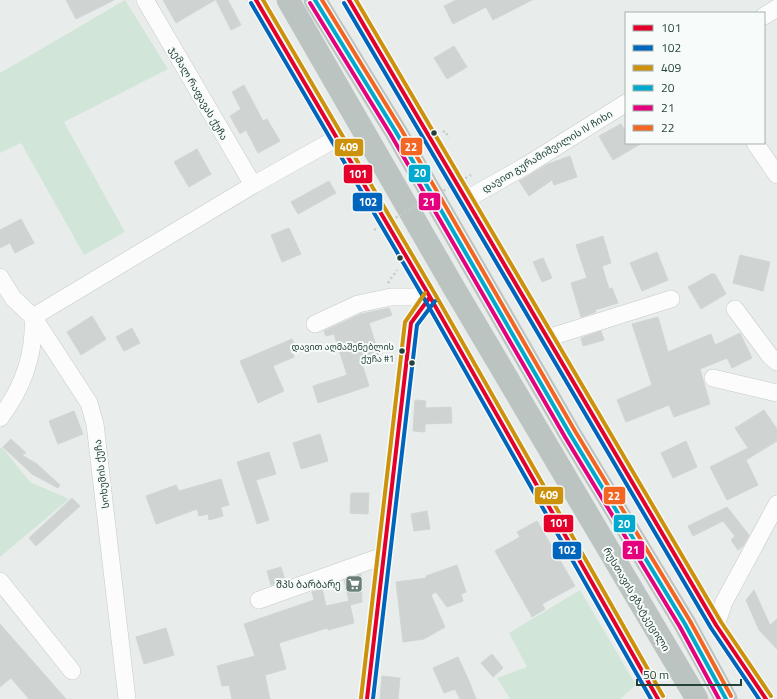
<svg xmlns="http://www.w3.org/2000/svg" width="777" height="699" font-family="'Titillium Web','Noto Sans Georgian',sans-serif">
  <rect width="100%" height="100%" fill="#e8edeb"/>
  <path fill="#d1e6d8" d="M125,0L168,69L64,122L125,232L84,255L21,143L0,153V73Z
    M2,447L30,482L69,499L0,557V448Z
    M580,590L636,685L620,699H510L497,678L527,667L509,633Z"/>
  <path fill="#cfd4d2" stroke="#d1d6d4" d="M66,0H114L76,19Z
    M163,0H215L176,23Z
    M216,0H228L241,25L231,30Z
    M456,0H532L493,20L486,7L453,24L444,6Z
    M454,46L467,67L447,79L434,58Z
    M244,85L263,121L267,119L280,141L258,153L246,130L240,134L230,116L241,109L232,92Z
    M621,124L626,132V143H642L613,160L599,136Z
    M197,149L211,174L189,187L174,162Z
    M570,156L577,177L554,185L552,180L529,196L519,181L548,164Z
    M329,181L336,193L298,214L291,202Z
    M21,219L34,243L15,253L10,243L0,248V230Z
    M289,228L301,254L282,262L271,235Z
    M603,236L611,263L602,266L609,289L612,288L618,303L595,310L596,312L581,317L571,283L587,278L576,245Z
    M657,252L668,280L642,291L630,263Z
    M740,255L770,262L763,291L733,283Z
    M543,258L552,278L542,282L533,262Z
    M711,274H715L726,294L701,309L688,287Z
    M389,308L392,315L369,323L379,355L361,361L369,386L318,403L313,386L347,375L334,334L326,336L324,331L361,314Z
    M92,316L106,339L81,355L67,332Z
    M658,317L668,352L711,334L715,345L740,333L752,358L732,368L727,358L700,369L710,404L674,417L669,405L626,422L617,400L652,385L632,324Z
    M132,328L140,343L124,351L116,337Z
    M601,331L604,340L583,346L581,338Z
    M292,339L297,349L292,351L294,357L273,366L284,391L258,403L240,361Z
    M415,400L426,401L425,408L451,407L452,423L425,424V432L413,431Z
    M764,410L777,429V441L746,460L758,485L727,500L710,467L748,448L735,428Z
    M74,411L83,434L58,444L49,421Z
    M320,434L328,461L301,469L293,443Z
    M11,439L26,453L22,455L37,464L60,485L58,488L32,474L3,447Z
    M686,441L697,467L673,478L661,453Z
    M269,452L276,474L256,480L269,520L257,524L237,462Z
    M221,479L229,505L221,507L223,516L209,520L208,514L199,516L197,509L156,524L146,496L176,485L179,491Z
    M351,493H369L368,514L350,513Z
    M72,498L80,506L36,546L29,538Z
    M727,507L749,535L743,546L738,550L731,540L735,536L723,521L693,536L688,526Z
    M427,511L430,529L414,531L411,514Z
    M537,521L575,586L542,604L545,609L532,617L495,551L520,537L517,532Z
    M457,565L466,592L461,594L463,601L447,607L436,592L431,595L445,627L424,639L403,642L396,582L427,578L426,576Z
    M281,567L285,580L271,585L267,571Z
    M361,574L362,602L350,605L354,623L328,630L327,628L279,643L286,669L265,675L270,699H232L229,685L222,686L217,666L255,656L244,624L314,600L312,592L322,588L326,606L349,601L344,580Z
    M754,590L770,625L777,619V649L759,630L746,600Z
    M0,624L66,699H29L11,678L0,687Z
    M166,628L174,655L144,664L136,637Z
    M492,654L503,668L493,677L481,663Z
    M458,657L469,681L476,699H460L455,689L444,693L433,668Z
    M382,676L400,678L398,699H380Z"/>
  <g fill="none" stroke-linecap="round" stroke-linejoin="round">
    <defs>
      <path id="minor" d="M145,0L253,185
        M256,0L430,297L658,699
        M349,0L716,625L766,699
        M764,16L777,8
        M755,143L777,175
        M467,199L527,165L626,103
        M0,277L13,298L33,317L89,403L95,424L127,699
        M735,309L770,356L777,362
        M33,317L253,185L337,138
        M315,324L358,304L391,297H430
        M547,338L671,299
        M713,378L777,393
        M0,418C22,389 35,354 33,317
        M0,581L72,671
        M259,600L383,556
        M716,625L724,602L777,504
        M367,699L411,323L430,297"/>
      <path id="highway" d="M288,0L454,288L697,699
        M315,0L396,132L570,434L685,624L726,699"/>
    </defs>
    <use href="#minor" stroke="#c5cac8" stroke-width="18"/>
    <use href="#highway" stroke="#c3ccc9" stroke-width="23"/>
    <path stroke="#c3ccca" stroke-width="2.5" stroke-dasharray="2 3" stroke-linecap="butt" d="M443,132L445,131L449,138
      M388,283L397,270"/>
    <use href="#minor" stroke="#fcfcfc" stroke-width="17"/>
    <use href="#highway" stroke="#bcc4c2" stroke-width="22"/>
    <path stroke="#c3ccca" stroke-width="2.5" stroke-dasharray="2 3" stroke-linecap="butt" d="M374,230L471,175"/>
    <defs>
      <path id="bus-1" d="M256,0L430,297L658,699
        M349,0L716,625L766,699
        M367,699L411,323L430,297"/>
      <path id="bus-2" d="M251,3L425,300L651,699
        M344,3L711,628L759,699
        M373,699L417,325L435,301"/>
      <path id="bus-3" d="M263,0L435,294L663,696
        M356,0L721,622L771,696
        M361,698L405,322L425,293"/>
      <path id="bus-4" d="M315,0L396,132L570,434L685,624L726,699"/>
      <path id="bus-5" d="M310,3L391,135L565,437L680,627L719,699"/>
      <path id="bus-6" d="M322,0L401,129L575,431L690,621L731,696"/>
    </defs>
    <use href="#bus-1" stroke="#f7fbf9" stroke-width="7"/>
    <use href="#bus-2" stroke="#f7fbf9" stroke-width="7"/>
    <use href="#bus-3" stroke="#f7fbf9" stroke-width="7"/>
    <use href="#bus-4" stroke="#f7fbf9" stroke-width="7"/>
    <use href="#bus-5" stroke="#f7fbf9" stroke-width="7"/>
    <use href="#bus-6" stroke="#f7fbf9" stroke-width="7"/>
    <use href="#bus-1" stroke="#e4002b" stroke-width="4"/>
    <use href="#bus-2" stroke="#0065bd" stroke-width="4"/>
    <use href="#bus-3" stroke="#cd920c" stroke-width="4"/>
    <use href="#bus-4" stroke="#00a9ce" stroke-width="4"/>
    <use href="#bus-5" stroke="#e5007d" stroke-width="4"/>
    <use href="#bus-6" stroke="#f26522" stroke-width="4"/>
  </g>
  <defs>
    <symbol id="supermarket-square" viewBox="-11 -11 22 22"><rect x="-9" y="-9" width="18" height="18" rx="4" fill="#697e78" stroke="#f7fbf9"/><path d="M-6-5.5h2.5l.6 2H6L4.5 2H-2.5L-4.4-4H-6ZM-1.5 3.2a1.3 1.3 0 1 0 .1 0ZM3 3.2a1.3 1.3 0 1 0 .1 0Z" fill="#fff"/></symbol>
  </defs>
  <g fill-rule="evenodd">
    <use href="#supermarket-square" x="344" y="574" width="20" height="20"/>
  </g>
  <g fill="#24423a" stroke="#f7fbf9" stroke-width="1.5">
    <circle cx="434" cy="133" r="3.5"/>
    <circle cx="400" cy="258" r="3.5"/>
    <circle cx="402" cy="351" r="3.5"/>
    <circle cx="412" cy="363" r="3.5"/>
  </g>
  <g text-anchor="middle" stroke-width="4" stroke-linejoin="round" paint-order="stroke">
    <g font-size="9" fill="#24423a" stroke="#f7fbf9" text-anchor="end">
      <text x="394" y="350">დავით აღმაშენებლის<tspan x="394" dy="12">ქუჩა #1</tspan></text>
    </g>
    <g font-size="10" fill="#24423a" stroke="#f7fbf9">
      <text transform="translate(199 93) rotate(60)" y="4">ჯემალ რაფავას ქუჩა</text>
      <text transform="translate(547 151) rotate(-31)" y="4">დავით გურამიშვილის IV ჩიხი</text>
      <text transform="translate(101 474) rotate(-97)" y="4">სოხუმის ქუჩა</text>
      <text transform="translate(637 599) rotate(59)" y="4">რუსთავის გზატკეცილი</text>
    </g>
    <g font-size="10" fill="#24423a" stroke="#f7fbf9" text-anchor="end">
      <text x="341" y="588">შპს ბარბარე</text>
    </g>
  </g>
  <g stroke="#f7fbf9" stroke-width="1.5">
    <rect x="400" y="137" width="23" height="19" rx="4" fill="#f26522"/>
    <rect x="334" y="138" width="30" height="19" rx="4" fill="#cd920c"/>
    <rect x="408" y="164" width="23" height="19" rx="4" fill="#00a9ce"/>
    <rect x="343" y="164" width="30" height="20" rx="4" fill="#e4002b"/>
    <rect x="418" y="192" width="23" height="19" rx="4" fill="#e5007d"/>
    <rect x="352" y="192" width="31" height="20" rx="4" fill="#0065bd"/>
    <rect x="534" y="486" width="30" height="19" rx="4" fill="#cd920c"/>
    <rect x="603" y="486" width="23" height="19" rx="4" fill="#f26522"/>
    <rect x="543" y="514" width="31" height="19" rx="4" fill="#e4002b"/>
    <rect x="613" y="514" width="23" height="19" rx="4" fill="#00a9ce"/>
    <rect x="622" y="540" width="23" height="20" rx="4" fill="#e5007d"/>
    <rect x="552" y="541" width="30" height="19" rx="4" fill="#0065bd"/>
  </g>
  <g font-size="11" text-anchor="middle" font-weight="bold" fill="#fff">
    <text x="411" y="151">22</text>
    <text x="349" y="151">409</text>
    <text x="420" y="177">20</text>
    <text x="358" y="178">101</text>
    <text x="429" y="206">21</text>
    <text x="368" y="206">102</text>
    <text x="549" y="499">409</text>
    <text x="614" y="500">22</text>
    <text x="559" y="527">101</text>
    <text x="624" y="528">20</text>
    <text x="633" y="554">21</text>
    <text x="567" y="554">102</text>
  </g>
  <rect x="625" y="12" width="140" height="132" fill="#f7fbf9" stroke="#a3b1ad"/>
  <rect x="633" y="25" width="20" height="6" fill="#e4002b" stroke="#a3b1ad"/>
  <text x="661" y="32" font-size="12" fill="#24423a">101</text>
  <rect x="633" y="45" width="20" height="6" fill="#0065bd" stroke="#a3b1ad"/>
  <text x="661" y="52" font-size="12" fill="#24423a">102</text>
  <rect x="633" y="65" width="20" height="6" fill="#cd920c" stroke="#a3b1ad"/>
  <text x="661" y="72" font-size="12" fill="#24423a">409</text>
  <rect x="633" y="85" width="20" height="6" fill="#00a9ce" stroke="#a3b1ad"/>
  <text x="661" y="92" font-size="12" fill="#24423a">20</text>
  <rect x="633" y="105" width="20" height="6" fill="#e5007d" stroke="#a3b1ad"/>
  <text x="661" y="112" font-size="12" fill="#24423a">21</text>
  <rect x="633" y="125" width="20" height="6" fill="#f26522" stroke="#a3b1ad"/>
  <text x="661" y="132" font-size="12" fill="#24423a">22</text>
  <path d="M637 679v6h104v-6" fill="none" stroke="#24423a" stroke-width="2"/>
  <text x="643" y="679" font-size="12" fill="#24423a" stroke="#f7fbf9" stroke-width="3" paint-order="stroke">50 m</text>
</svg>
